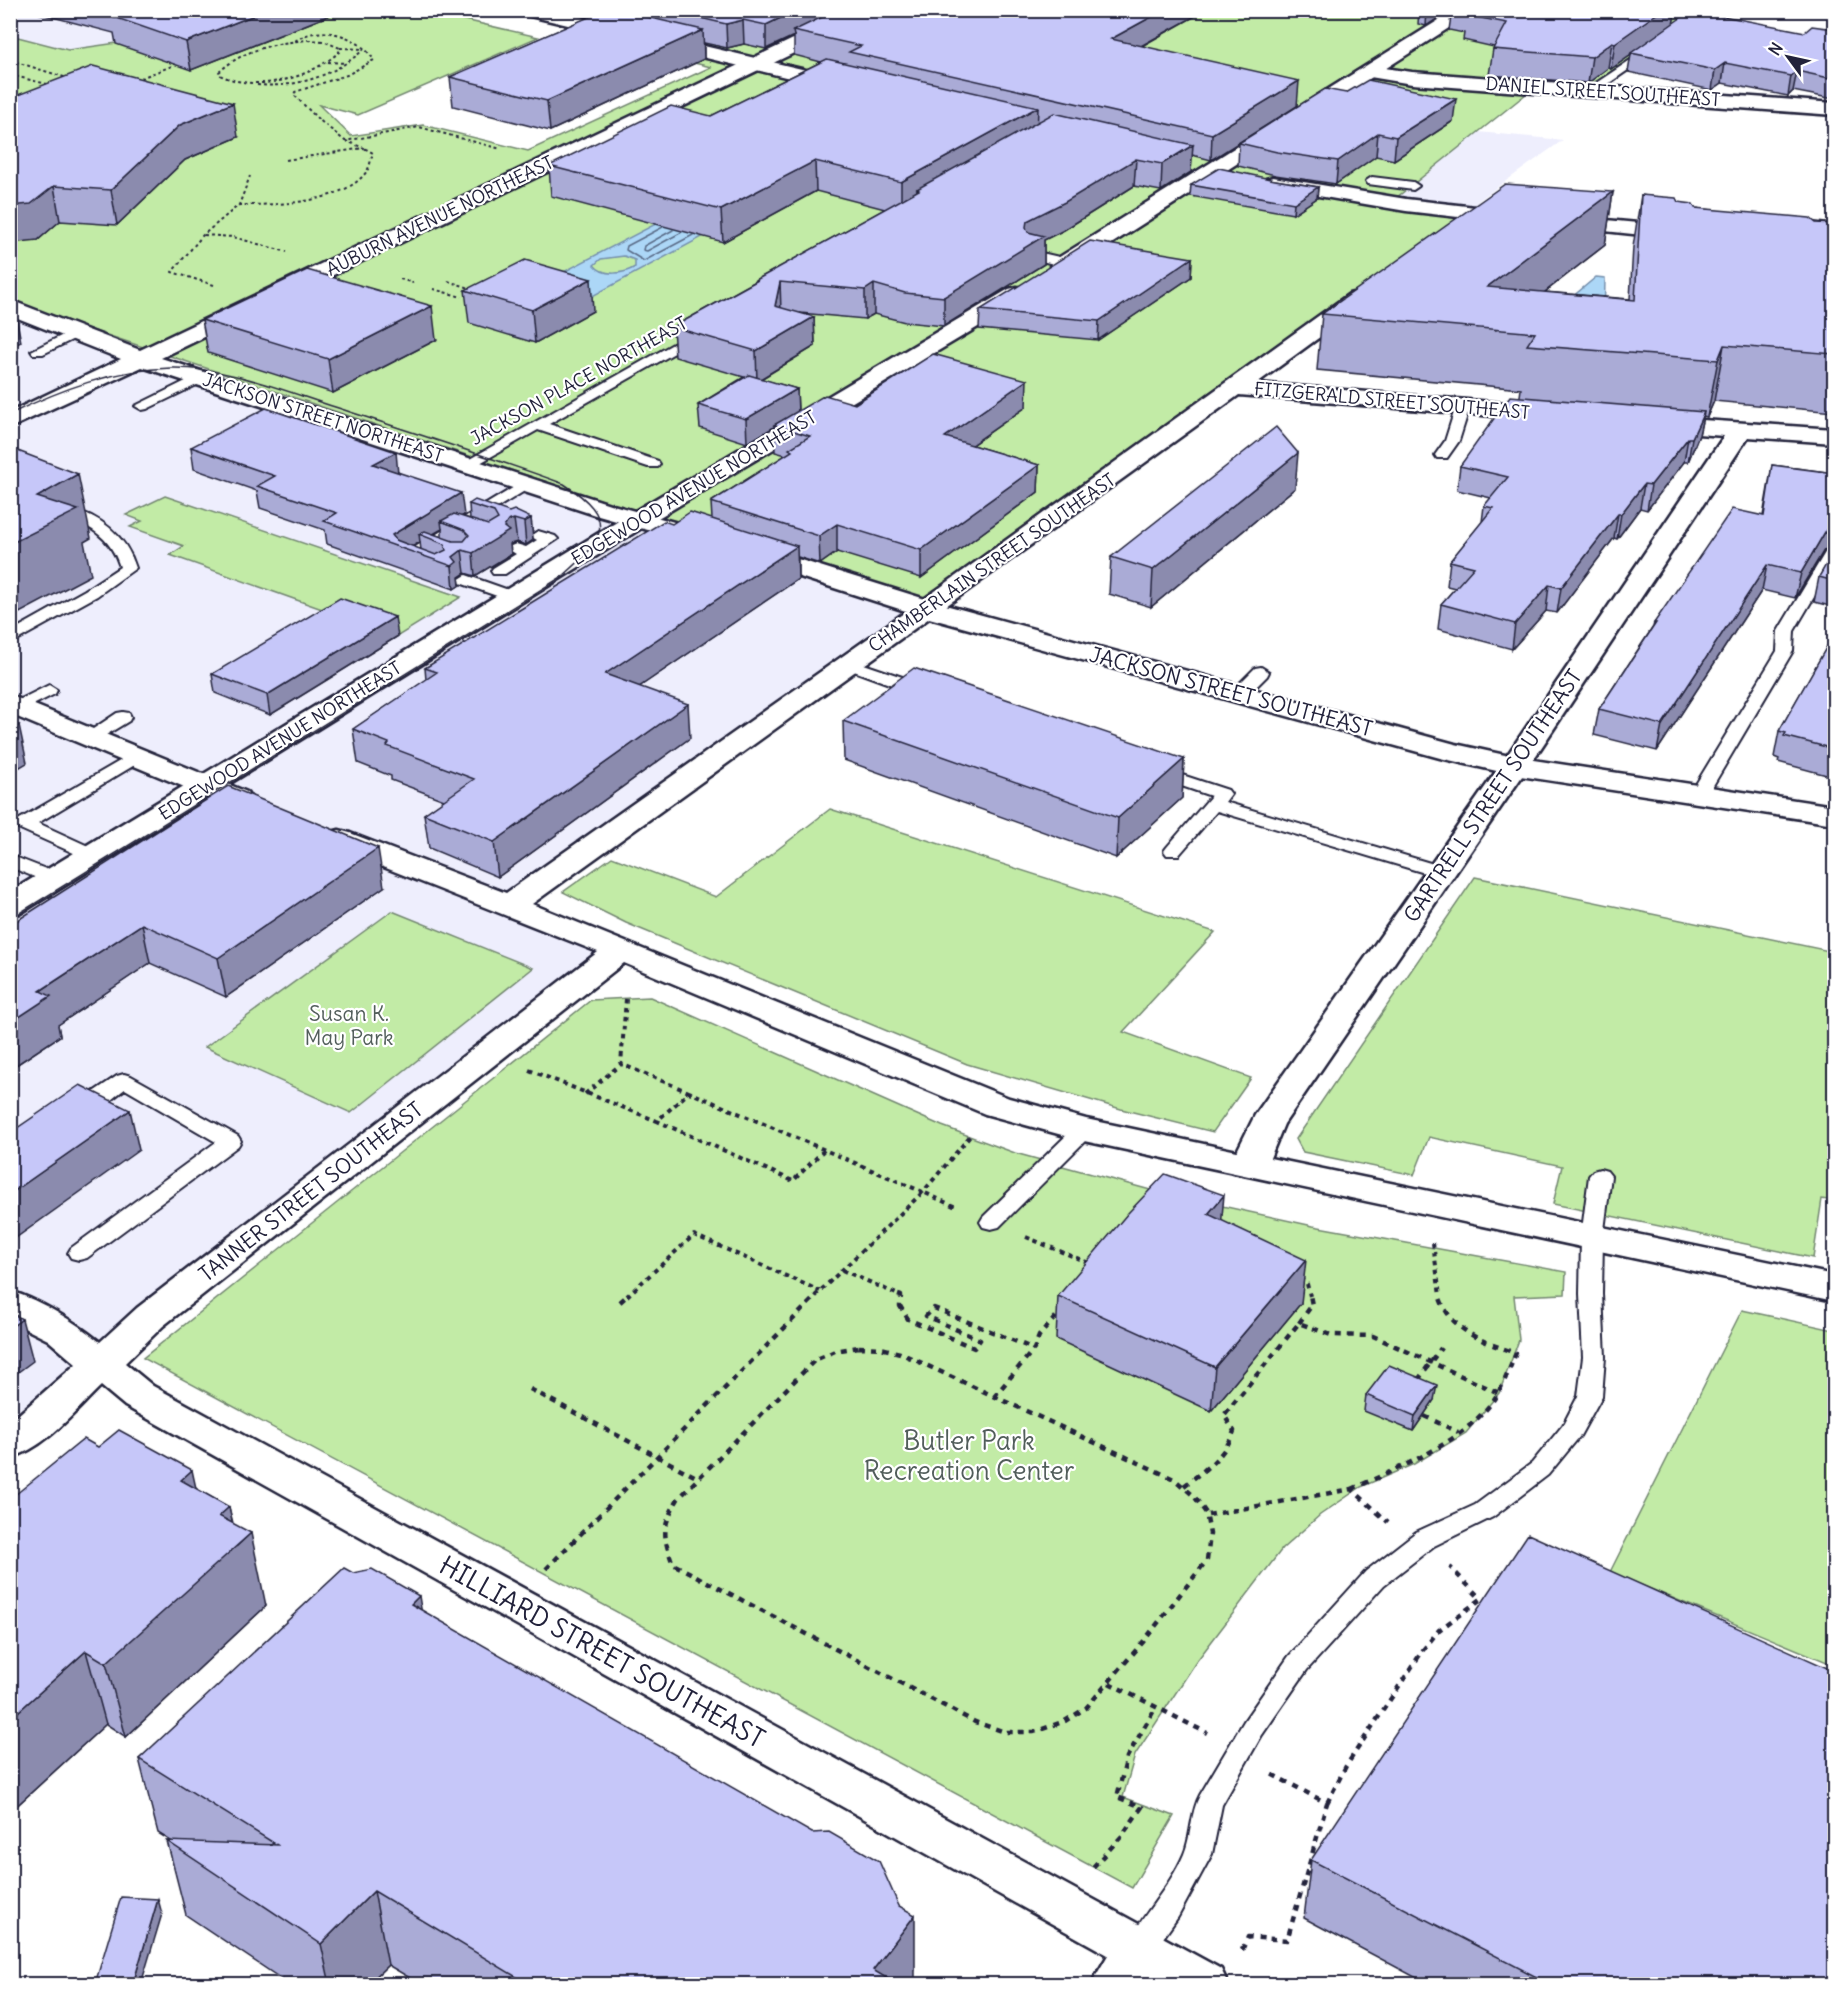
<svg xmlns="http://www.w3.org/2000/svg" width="1845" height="1995" font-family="Delius,sans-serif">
  <rect width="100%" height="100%" fill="#fff"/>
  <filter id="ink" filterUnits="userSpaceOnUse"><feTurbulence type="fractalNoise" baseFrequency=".0167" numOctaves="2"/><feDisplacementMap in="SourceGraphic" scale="12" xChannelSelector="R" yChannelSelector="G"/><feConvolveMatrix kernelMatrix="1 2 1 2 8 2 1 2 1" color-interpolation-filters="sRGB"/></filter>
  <g filter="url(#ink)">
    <path fill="#eeeefd" d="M10,11H204L116,44L68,50L11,35Z
      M867,11H1707L1591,91L1535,87L1526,94L1478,132L1563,140L1478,201L1473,213L508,906L621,950L11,1449V314L373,435L964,114Z"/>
    <path fill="#c2eba6" stroke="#728670" stroke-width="1.5" d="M343,11H426L538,37L358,115L319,105L351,136L423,125L528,151L711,67L580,36L640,11H1707L1591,91L1535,87L1526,94L1391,202L1473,213L928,609L11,303L10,35L68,50Z
      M165,496L461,597L398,636L170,555L184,546L130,527L142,521L126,515Z
      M830,809L1215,932L1123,1032L1251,1078L1213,1132L1121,1109L967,1064L626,923L563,892L612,857L716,897Z
      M1475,877L1834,952V1201L1822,1199L1813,1258L1553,1204L1562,1166L1429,1137L1414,1175L1303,1152L1296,1139Z
      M392,911L533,968L351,1113L205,1047Z
      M650,997L942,1126L1015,1153L1154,1191L1313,1226L1566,1272L1565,1294L1514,1296L1519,1340L1499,1393L1466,1433L1414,1464L1361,1487L1320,1515L1282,1549L1196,1662L1135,1755L1123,1797L1174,1816L1132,1888L143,1358L591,1000Z
      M1742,1310L1834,1330V1665L1610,1572Z"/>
    <path fill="#acd7f7" stroke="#758fac" stroke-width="1.5" fill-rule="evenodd" d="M786,156L832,167L574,306L529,290ZM624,256L635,260V267C624,274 603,277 594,265L601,259Z
      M1596,277L1605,278L1604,327L1552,314Z"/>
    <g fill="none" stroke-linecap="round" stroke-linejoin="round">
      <path stroke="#596a86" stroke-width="1.5" d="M663,227L627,246L626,250L644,261L693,235
        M673,230L644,246L643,250L647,251L682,232"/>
      <defs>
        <path id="service" d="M1650,47L1654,48V52L1595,93H1587V89Z
          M1372,177L1413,182L1419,186L1413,190L1368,184L1366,181Z
          M1033,251L1072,260L1073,263L1067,267L1028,258L1027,255L1028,252Z
          M77,328L82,329L84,332L82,335L43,354H33L31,351Z
          M696,331L701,332L703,335L701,338L549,424L658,461L660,464L658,467H648L538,430L471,468H461L459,465Z
          M200,374L205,375L207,378L205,381L147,409L142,410L135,406Z
          M1463,402L1470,406L1459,441L1447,458H1437L1435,455L1445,441L1456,406Z
          M526,480L533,484L531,487L417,557L420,561L417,564H407L397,558Z
          M64,506C99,515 125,533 136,568L97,596L10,644V632L85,590L120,567C110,535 88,525 59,514L56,511Z
          M538,531L555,536L558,539L505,574H493L491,571L493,568L516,554L508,549L511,546L516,544L526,547L537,540L530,536Z
          M1834,546V563L1794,631L1793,651L1708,794L1705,798H1693L1690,794L1777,651L1778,631L1826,551Z
          M466,575L520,594L522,597L514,602L460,583L458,580Z
          M849,659L926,685L928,689L926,693H914L843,667L841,664L843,661Z
          M1261,667L1269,672L1267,676L1245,698H1233L1231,694L1233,690L1255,668Z
          M49,685L57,690L55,694L19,712L11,707L13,703Z
          M123,712L129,713L131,717L129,721L96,741H84L81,737L117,713Z
          M137,751L143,752L146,756L143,760L38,823L99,851L102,855L99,859H87L18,828L15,824L18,820Z
          M1167,770L1228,790L1231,794L1225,802L1447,868L1450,872L1447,876H1435L1217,811L1179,855H1167L1164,851L1167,847L1211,796L1161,779L1158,775L1161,771Z
          M10,855L61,875L63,879L61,883L54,885L10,867Z
          M124,1074L131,1076L238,1136L241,1141L238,1146L87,1258L79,1260L71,1258L68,1253L71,1248L216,1142L125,1089C111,1099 92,1119 74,1115L71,1110L74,1105L117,1076Z
          M1084,1123L1091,1125L1094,1130L1091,1135L999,1227L991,1229L983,1227L980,1222L983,1217L1077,1125Z
          M1600,1169L1607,1171L1611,1176L1603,1238L1602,1294L1605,1357L1602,1396L1580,1436L1548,1475L1493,1517L1434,1546L1384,1585L1307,1670L1262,1735L1222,1805L1212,1854L1178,1917L1149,1958L1139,1961L1129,1958L1125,1949C1140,1917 1169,1889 1184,1854C1192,1835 1190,1813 1200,1795L1244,1721L1289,1656L1366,1571L1416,1532L1475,1505L1532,1463L1563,1425L1578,1396L1583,1357L1580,1294L1581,1238L1589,1176L1593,1171Z"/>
        <path id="minor" d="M1371,66L1412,72L1834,103V115L1412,84L1364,76L1362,72L1364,68Z
          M1357,292L1365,294L1368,299L1365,304L1257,383L1543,406L1551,408L1555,413L1551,418L1543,420L1239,395L532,904L1009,1098L1086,1119L1237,1151L1255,1115L1502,763L1724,436L1658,431L1649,429L1646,424L1649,419L1658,417L1834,429V443L1748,437L1529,766L1284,1124L1270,1158L1834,1275V1301L1084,1141L985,1114L624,963L163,1326L125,1363L153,1386L1221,1969L1228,1984H1161L1147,1977L1142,1984H1091L1108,1955L125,1406L101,1386C75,1411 46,1448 10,1458V1422L76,1364L48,1340L10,1321V1291C43,1301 73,1321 100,1342L137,1308L598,952L328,845L324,839L328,833L339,830L350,833L506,893L938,589L1349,294Z
          M10,695L247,792L251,798L247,804L236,807L225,804L10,714Z"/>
        <path id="tertiary" d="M854,10H878L875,14L161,358L613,505L710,532L714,537L710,542L701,545L595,515L142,367L10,428V412L121,359L10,315V300L140,350Z
          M756,546L938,603L1455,744L1514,757L1834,806V824L1514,775L1440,758L918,615L747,560L743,554L747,548Z"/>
        <path id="secondary" d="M517,10H551L840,78L847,80L849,84L847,88L840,90L526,15Z
          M1455,10H1477L1069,271L1061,273L1053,271L1050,266L1053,261Z
          M1273,177L1406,199L1510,211L1517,213L1520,217L1517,221L1510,223L1406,211L1266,187L1263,183L1266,179Z
          M1564,216L1680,227L1688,228L1691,233L1688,238L1680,239L1557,226L1553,222L1557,218Z
          M1017,287L1025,289L1028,294L1025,299L648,524L21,913L10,915V892L630,514L1009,289Z"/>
      </defs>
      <use href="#service" stroke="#22223b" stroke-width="4"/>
      <use href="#minor" stroke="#22223b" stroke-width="5"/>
      <use href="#tertiary" stroke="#22223b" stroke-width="5"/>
      <use href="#secondary" stroke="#22223b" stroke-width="5"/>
      <path stroke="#22223b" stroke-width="2" stroke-dasharray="3 3" stroke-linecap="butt" d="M308,40L323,41L340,48L339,52C309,79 257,93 220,75L219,72C244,49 275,43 308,40Z
        M295,41C320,23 358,35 374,60L347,75L295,92L294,95L318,119L345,141L419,127L501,149
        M340,48L364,49
        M10,60L67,78
        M328,62L346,63
        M10,75L51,85
        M135,80L172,66
        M257,85C296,88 335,76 364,49
        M286,160L364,148L346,141
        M239,205C276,205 344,204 367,171C370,166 371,159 373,153L364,148
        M204,235L233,237L287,252
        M400,279L413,283
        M448,281L473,289
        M214,285L172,272L203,235L239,205L250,176
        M433,289L462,297"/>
      <path stroke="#22223b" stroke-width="4" stroke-dasharray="4.5 4.5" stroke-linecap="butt" d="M626,999L621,1064L689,1092
        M529,1070L657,1121
        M585,1094L621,1064
        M824,1150L793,1181L657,1121L689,1092L923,1192L971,1135
        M1026,1237L1091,1264
        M1433,1243L1440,1296
        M842,1270L901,1296
        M1300,1278L1307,1284L1310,1296
        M627,1296L694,1235L820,1291
        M815,1296L923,1192L958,1208"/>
      <path stroke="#22223b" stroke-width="4.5" stroke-dasharray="6 6" stroke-linecap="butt" d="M898,1295L901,1296L900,1306L908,1319L974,1348L980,1340L926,1316L934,1308L1034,1349
        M620,1302L628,1295
        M1299,1323L1312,1305L1310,1295
        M859,1347L881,1348L900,1353L1174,1479L1194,1496L1206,1513L1210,1534L1207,1560L1143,1642L1086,1708L1065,1721L1034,1732H1005L975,1722L673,1564C662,1535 662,1526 678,1499L815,1360L835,1351Z
        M1418,1380L1441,1348
        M530,1389L698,1478
        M994,1397L1034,1349L1039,1336L1059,1313
        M1424,1416L1458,1432
        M1184,1486C1204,1470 1225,1457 1234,1431L1224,1415L1299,1323L1331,1335L1373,1336L1499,1393
        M1352,1489C1398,1468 1456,1446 1489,1406C1502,1390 1508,1372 1516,1353C1483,1342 1450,1331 1439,1295
        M1208,1515L1352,1489L1388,1522
        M546,1569L817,1295
        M1109,1683L1207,1733
        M1327,1803L1346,1766L1423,1650L1439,1630L1481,1599L1450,1567
        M1093,1867L1121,1837L1142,1807L1117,1797L1127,1757L1156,1707
        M1242,1950L1248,1937L1287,1940L1327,1803L1269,1773"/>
      <use href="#service" fill="#fff" fill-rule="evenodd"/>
      <use href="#minor" fill="#fff" fill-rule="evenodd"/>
      <use href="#tertiary" fill="#fff" fill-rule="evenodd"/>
      <use href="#secondary" fill="#fff" fill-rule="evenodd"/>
      <path stroke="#22223b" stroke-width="1.5" d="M10,414C60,390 114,369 171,368C228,367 282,390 335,407C411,432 488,456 564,484C617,518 606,539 563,576L10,919"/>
    </g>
    <path fill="#aaabd6" stroke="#22223b" stroke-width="1.5" fill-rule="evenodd" d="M26,10H343L191,70L116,44L114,33Z
      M596,10H635L629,13L637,15L636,10H1206L1142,46L1297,106L1211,160L1192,155L1191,172L1161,191L1134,186L1064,230L1044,240V264L944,326L905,322L874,314L865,319L800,313L814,317L815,346L761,379L797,389L798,411L855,404L1026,407L972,445L1039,465L1038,492L921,578L837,552L820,564L798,557V579L639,687L690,738L498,877L429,848L424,814L444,800L391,780V776L358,763L353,729L426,680L425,668L672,524L712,519L711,502L786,455L775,452L774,427L747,443L700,428L698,405L744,377L675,357L673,327L756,281V280L885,209L816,191L723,242L551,196L549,166L711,116L821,62L794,55V36L766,49L744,44L727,48L704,43V59L550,131L453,106L450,77L597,14L596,13Z
      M1419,10H1451L1426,26L1418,24Z
      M1452,10H1677L1675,12L1673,24L1805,32L1834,29V99L1793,91L1788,96L1722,83L1712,90L1628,72L1631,55L1611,69L1608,68L1588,83L1489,75L1493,49L1494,47L1463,40L1464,33L1449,30Z
      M18,95L238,137L185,160L117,225L60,221L38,240Z
      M1453,121L1394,160L1376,156L1336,184L1275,175L1238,166L1239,143Z
      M1275,180L1318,187L1317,198L1293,214L1190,196L1191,185Z
      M1613,192L1605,245L1545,292L1630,299L1633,247L1641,195L1678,202L1695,208L1834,224V412L1714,401L1707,417L1703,416L1699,435L1688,462H1684L1647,510L1640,508L1617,539L1614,538L1557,613L1546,611L1512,649L1438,629L1441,604L1455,588L1447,586L1450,561L1482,522L1484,506L1491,498L1457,490L1460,466L1520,396L1521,389L1317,370L1322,314Z
      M1192,258L1191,277L1098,340L979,329L980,310Z
      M465,290L593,311L535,343L469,323Z
      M202,320L436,340L333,393L208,353Z
      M191,447L398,472L464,515L462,516L470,519L469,504L509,512L531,518L533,540L526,545L517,542L510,544L511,554L475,576L465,573L459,577L460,585L454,589L327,544L325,530L260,508L257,491L194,469ZM442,529V537L433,534ZM420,542L421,550L413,547Z
      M1772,465L1834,473V545L1824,550L1795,598L1762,590L1657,751L1594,735L1599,709L1653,627L1654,623L1763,516Z
      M1295,488L1151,607L1109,594L1111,557Z
      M1834,551V607L1814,602L1819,577Z
      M1834,634V777L1778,762L1779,759L1774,757L1779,731Z
      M398,636L270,715L215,693L212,674Z
      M843,721L1184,759L1182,798L1116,858L844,760Z
      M384,887L226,997L150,963L58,1025L60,1036L10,1069V925Z
      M1222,1221L1301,1303L1211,1411L1056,1339L1058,1296Z
      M1366,1395L1434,1400L1413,1431L1364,1411Z
      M98,1447L196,1489L229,1507L233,1523L266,1606L126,1737L106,1724L10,1812V1499Z
      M421,1610L915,1984H420L388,1965L368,1984H289L186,1915L167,1841H171L158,1833L139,1759Z
      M1311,1860L1834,1984H1428L1304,1918Z"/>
    <path fill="#8b8bae" stroke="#22223b" stroke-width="1.5" d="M267,10H343L191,70L186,42Z
      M617,10H635L617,18Z
      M797,10H848L793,31L794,36L766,49V25Z
      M1164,10H1206L1110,63L1111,39Z
      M1427,10H1450L1426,26Z
      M1661,10H1677L1675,12L1673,26L1631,53V55L1611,69L1615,43Z
      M743,20L744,44L727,48L726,24Z
      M703,30L704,59L550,131L547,101Z
      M1612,42L1608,68L1588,83L1592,57Z
      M1725,63L1722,83L1712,90L1715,70Z
      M1797,71L1793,91L1788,96L1791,76Z
      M1299,81L1297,106L1211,160L1212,134Z
      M1456,99L1453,121L1394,160L1396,137Z
      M233,103L238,137L185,160L117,225L111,190L180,125Z
      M1038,107L1037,136L919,190L917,189V204L901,213V182Z
      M1378,133L1376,156L1336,184L1338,161Z
      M1193,145L1191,172L1161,191L1162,164Z
      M1136,159L1134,186L1064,230L1044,240V264L944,326V297L1027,221Z
      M815,161L816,191L723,242L721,210Z
      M54,186L60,221L38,240L10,243V206Z
      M1318,187L1317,198L1293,214L1294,203Z
      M1613,192L1605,245L1496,330L1487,287Z
      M1192,258L1191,277L1098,340L1099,321Z
      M591,279L593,311L535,343L532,310Z
      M780,282L781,311L775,306Z
      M874,284V314L865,319V290Z
      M432,306L436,340L333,393L328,359Z
      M15,310L21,342L10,347V312Z
      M814,317L815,346L757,381L756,351Z
      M1724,345L1714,401L1707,417L1718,360Z
      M1027,380L1026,407L944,464L945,437Z
      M797,389L798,413L774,425V427L747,443L746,419Z
      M1704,412L1699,435L1688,462L1692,438Z
      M1688,438L1684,462L1647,510L1651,485Z
      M396,452L398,474L373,464Z
      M1298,453L1295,488L1151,607L1153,570Z
      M1039,465L1038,492L921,578V550Z
      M78,474L91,538L84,542L91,575L10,618V544L37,497Z
      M1644,484L1640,508L1617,539L1621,514Z
      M461,493L464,515L449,524L441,521L442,529L428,537L419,534L420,542L407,550L393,545L392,535Z
      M1618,514L1614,538L1557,613L1561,588Z
      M531,518L533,540L526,545L524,522Z
      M514,519L517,542L510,544L511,554L475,576L473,553L504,527L508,521Z
      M1834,523V545L1824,550L1795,598L1801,573L1829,525Z
      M837,524V552L820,564L819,536Z
      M797,546L798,579L608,708L605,674Z
      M462,550L465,573L459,577L460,585L454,589L452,566L453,557Z
      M1767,565L1762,590L1657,751L1662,725Z
      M1549,585L1546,611L1512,649L1515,624Z
      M395,617L398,636L270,715L267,695Z
      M688,704L690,738L498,877L494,842Z
      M19,725L27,763L10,773V730Z
      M1184,759L1182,798L1116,858L1118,818Z
      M378,848L384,887L226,997L218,958Z
      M142,924L150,963L58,1025L60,1036L10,1069V1023L40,991Z
      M130,1110L139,1150L10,1242V1194Z
      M1224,1195L1220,1238L1208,1214Z
      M1306,1260L1301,1303L1211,1411L1215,1367Z
      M22,1319L33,1361L10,1378V1328Z
      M1437,1385L1434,1400L1413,1431L1415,1416Z
      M192,1470L208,1543L181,1480Z
      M229,1507L237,1546L251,1533L266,1606L126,1737L106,1663L219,1516Z
      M419,1596L431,1669L411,1604Z
      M86,1651L106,1724L10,1812V1719Z
      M374,1891L388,1965L368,1984H330L321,1944Z
      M158,1899L162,1914L141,1984H133Z
      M915,1915V1984H873V1970Z"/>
    <path fill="#c6c7f9" stroke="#22223b" stroke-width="1.5" d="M125,10H267L186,42L111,16Z
      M605,10H617L703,30L547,101L450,77Z
      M666,10H797L766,25L743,20L726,24Z
      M837,10L888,11L890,10H1164L1111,39L1299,81L1212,134L849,52L861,46L793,31Z
      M1473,10H1662L1615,43L1612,42L1592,57L1493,49L1507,23L1466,15Z
      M1692,10L1805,32L1812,26L1834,29V79L1797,71L1791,76L1725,63L1715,70L1631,53Z
      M827,59L1038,107L901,182L815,161L721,210L549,166L671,106L711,116Z
      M93,66L233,103L180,125L111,190L54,186L31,204L10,206V93L18,95Z
      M1368,80L1456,99L1396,137L1378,133L1338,161L1277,152L1239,143L1325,89L1346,93Z
      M1054,113L1193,145L1162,164L1136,159L1065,202L1027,221L1026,227L1028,232L1044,236L944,297L905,293L874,284L865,290L780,282L775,306L814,317L756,351L673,327L758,280H756L919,190L917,189Z
      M1219,168L1275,180L1318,187L1294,203L1191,185Z
      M1505,184L1613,192L1487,287L1635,300L1641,195L1676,198L1678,202L1693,204L1695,208L1810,218L1816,223L1834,224V354L1724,345L1718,360L1527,345L1535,333L1322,314Z
      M1090,241L1192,258L1099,321L980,310Z
      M525,260L591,279L532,310L465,290Z
      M307,270L432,306L328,359L202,320Z
      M933,354L1027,380L945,437L1039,465L921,550L837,524L819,536L711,502L792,451L789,449L810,436L774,425L825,395L855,404Z
      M749,375L797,389L746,419L698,405Z
      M1510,396L1704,412L1692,438H1688L1651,485L1644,484L1621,514H1618L1561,588L1549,585L1515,624L1441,604L1474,567L1450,561L1493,508L1484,506L1508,477L1460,466Z
      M266,408L396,452L373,464L461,493L392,535L396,540L436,555L446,550L444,544L419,534L425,531L453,541H464L469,535L464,530L441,521L454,514L488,525L498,519L494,512L469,504L475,500L509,512L514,510L531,518L524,522L514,519L508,521L504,527L509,531L473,553L462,550L453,557L457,562L452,566L324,521L337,513L257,486L275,476L191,447Z
      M1276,427L1298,453L1153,570L1111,557Z
      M10,448L78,474L37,497L78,510L10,544Z
      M1772,465L1834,473V523L1829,525L1801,573L1767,565L1662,725L1599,709L1656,623H1654L1732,509L1764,516Z
      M690,512L797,546L605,674L688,704L494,842L424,814L474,779L387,746L389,743L353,729L437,672L425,668L664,521L672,524Z
      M1834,551V581L1819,577Z
      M340,598L395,617L267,695L212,674Z
      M1834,634V749L1784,736L1786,733L1779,731Z
      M914,668L1184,759L1118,818L843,721Z
      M10,722L19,725L10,730Z
      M228,786L378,848L218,958L142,924L40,991L51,996L10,1023V925Z
      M80,1085L130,1110L10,1194V1133Z
      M1165,1174L1224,1195L1208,1214L1306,1260L1215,1367L1058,1296L1128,1213Z
      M10,1312L22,1319L10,1328Z
      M1389,1365L1437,1385L1415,1416L1366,1395Z
      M119,1430L192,1470L181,1480L229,1507L219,1516L251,1533L106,1663L86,1651L10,1719V1499L84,1439L98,1447Z
      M1528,1534L1834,1671V1984H1550L1311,1860Z
      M344,1568L353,1573L372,1569L419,1596L411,1604L812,1833L829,1832L879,1861L899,1906L915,1915L873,1970L893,1982L891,1984H528L374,1891L321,1944L167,1841L277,1845L139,1759Z
      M121,1897L158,1899L133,1984H95Z"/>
  </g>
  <g text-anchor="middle" stroke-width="4.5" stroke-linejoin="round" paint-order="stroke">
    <g font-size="18" fill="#22223b" stroke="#fff">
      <text transform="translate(1603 92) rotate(4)" y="6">DANIEL STREET SOUTHEAST</text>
      <text transform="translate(440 216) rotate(-26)" y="6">AUBURN AVENUE NORTHEAST</text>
      <text transform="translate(579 381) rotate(-29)" y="6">JACKSON PLACE NORTHEAST</text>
      <text transform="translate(1392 401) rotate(5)" y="6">FITZGERALD STREET SOUTHEAST</text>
      <text transform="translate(323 418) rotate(18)" y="6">JACKSON STREET NORTHEAST</text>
      <text transform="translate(694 488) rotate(-31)" y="6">EDGEWOOD AVENUE NORTHEAST</text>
      <text transform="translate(992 563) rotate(-35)" y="6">CHAMBERLAIN STREET SOUTHEAST</text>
      <text transform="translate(280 741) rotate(-32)" y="6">EDGEWOOD AVENUE NORTHEAST</text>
    </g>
    <g font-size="21" fill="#22223b" stroke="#fff">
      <text transform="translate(1231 692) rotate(15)" y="7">JACKSON STREET SOUTHEAST</text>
      <text transform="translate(1493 796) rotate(-56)" y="7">GARTRELL STREET SOUTHEAST</text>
      <text transform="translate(311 1192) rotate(-38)" y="7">TANNER STREET SOUTHEAST</text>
    </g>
    <g font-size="21" fill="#525e5b" stroke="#fff">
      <text x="349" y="1021">Susan K.<tspan x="349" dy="24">May Park</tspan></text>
    </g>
    <g font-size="26" fill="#525e5b" stroke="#fff">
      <text x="969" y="1450">Butler Park<tspan x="969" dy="30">Recreation Center</tspan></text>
    </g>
    <g font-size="26" fill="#22223b" stroke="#fff">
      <text transform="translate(602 1652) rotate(29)" y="9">HILLIARD STREET SOUTHEAST</text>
    </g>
  </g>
  <rect width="1845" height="1995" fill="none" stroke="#fff" stroke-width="36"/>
  <rect x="18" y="18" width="1809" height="1959" fill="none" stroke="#22223b" stroke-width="2" filter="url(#ink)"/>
  <g transform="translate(1788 57) rotate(303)" stroke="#ffffff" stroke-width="4.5" paint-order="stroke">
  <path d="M0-4.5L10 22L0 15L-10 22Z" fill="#22223b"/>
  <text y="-9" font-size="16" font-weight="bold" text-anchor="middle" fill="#22223b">N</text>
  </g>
</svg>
